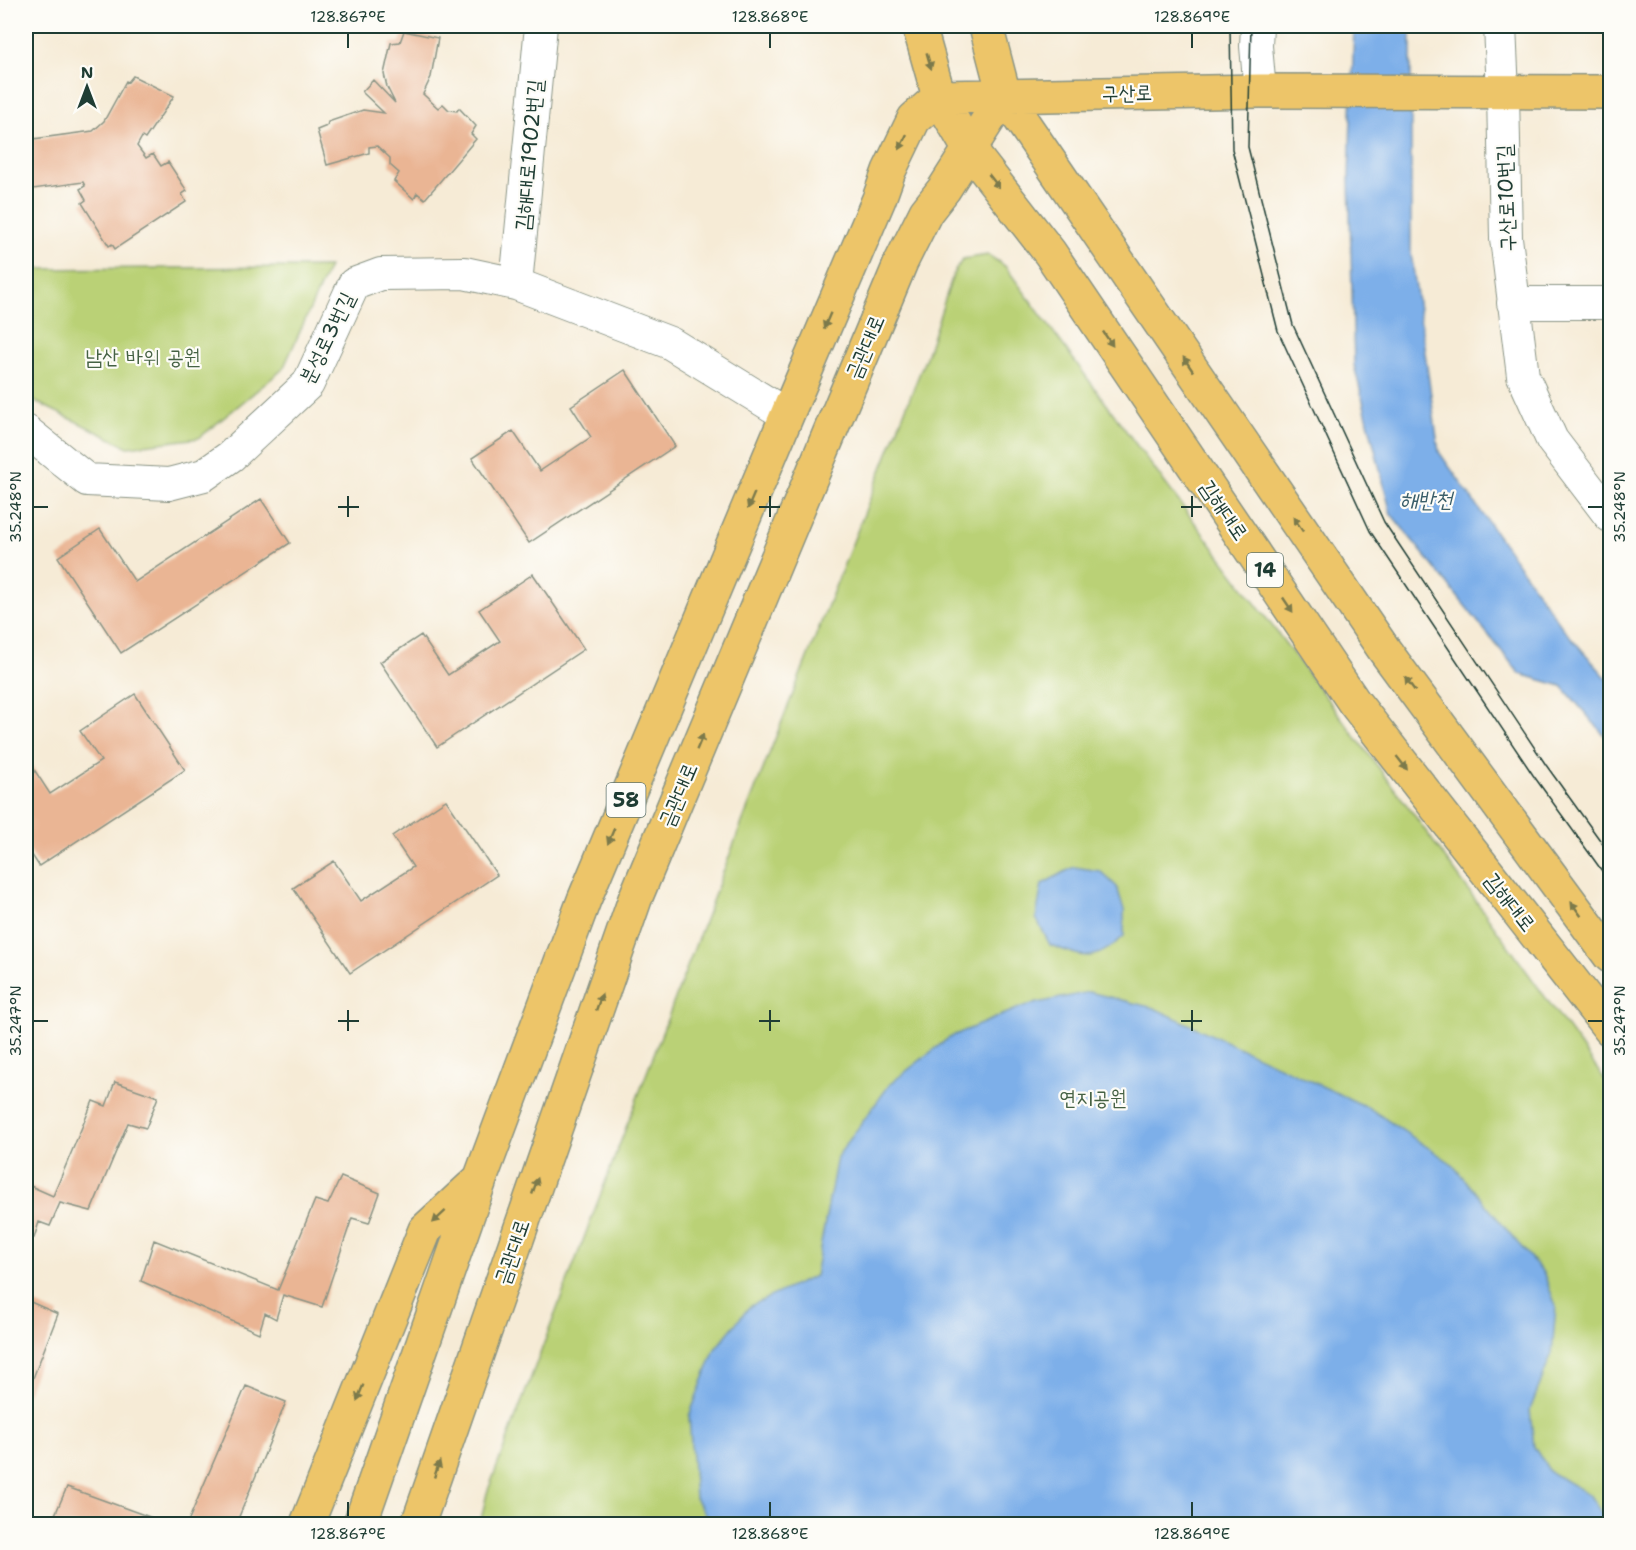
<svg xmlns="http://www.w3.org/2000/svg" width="1636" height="1550" font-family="'Shantell Sans','Poor Story',sans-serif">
  <rect width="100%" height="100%" fill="#fdfcf7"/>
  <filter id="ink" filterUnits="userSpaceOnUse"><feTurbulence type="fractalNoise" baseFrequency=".0167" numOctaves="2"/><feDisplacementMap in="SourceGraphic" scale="12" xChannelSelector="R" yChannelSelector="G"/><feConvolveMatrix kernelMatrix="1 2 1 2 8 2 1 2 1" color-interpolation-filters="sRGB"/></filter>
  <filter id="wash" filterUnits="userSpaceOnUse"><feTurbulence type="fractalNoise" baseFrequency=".008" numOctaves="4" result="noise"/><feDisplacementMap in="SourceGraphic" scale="24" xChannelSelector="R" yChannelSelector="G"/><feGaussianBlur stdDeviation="1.35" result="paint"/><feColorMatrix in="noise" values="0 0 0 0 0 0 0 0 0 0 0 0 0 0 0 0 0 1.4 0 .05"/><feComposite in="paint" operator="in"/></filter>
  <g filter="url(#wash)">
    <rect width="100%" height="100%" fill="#f6ebd6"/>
    <path fill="#bad176" stroke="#6c8755" stroke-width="1.5" d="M988,255L1005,266L1138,447L1412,812L1610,1087V1524H480L487,1493L743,820L926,357L954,272L963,259Z
      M329,267L283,369L199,438L128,447L26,397V269Z"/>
    <path fill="#7dafe9" stroke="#4e768e" stroke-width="1.5" d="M1354,26H1411V253L1439,452L1562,627L1610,682V742L1562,686L1520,674L1391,514L1354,365L1349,178Z
      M1074,867L1100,871L1117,887L1124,910V936C1093,964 1086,958 1050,945L1036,918L1042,884Z
      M1089,992L1154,1008L1369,1108L1451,1163L1544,1274L1556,1306L1552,1353L1530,1410L1534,1447L1550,1472L1589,1494L1608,1524H711L695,1498L689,1416L715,1349L750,1306L815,1276L837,1157L890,1084L950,1037L1024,1006Z"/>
    <g id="blocks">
      <path fill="#eab594" d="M404,31L438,38L431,77L423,94L438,108L443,104L449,110L457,111L459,108L476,126L471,134L476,139L425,199L417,193L414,199L394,181L399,173L390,165V158L377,146L369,147V153L327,165L317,130L327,126L328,122L363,110L384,113L362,92L373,80L395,103L387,87L384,74L391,43L400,42Z
        M133,76L174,96L145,139L142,137L137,146L146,158L153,154L161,166L168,162L187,191L182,194L186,202L115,249L112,244L109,246L82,203L86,200L80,189L85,186L83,182L26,190V140L93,131L104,121L126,81L128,82Z
        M625,370L675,446L529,543L472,458L513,431L540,471L591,437L571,406Z
        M261,499L290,543L121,653L58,557L100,529L135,582Z
        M533,574L584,649L437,747L380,662L421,635L448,675L500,641L479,610Z
        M135,694L185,770L39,866L26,846V757L50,794L101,761L80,731Z
        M446,800L497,875L350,973L293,888L334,861L361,901L413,867L392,836Z
        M115,1082L158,1097L146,1128L128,1123L91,1211L60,1203L50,1226L39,1222L34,1238L26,1234V1184L53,1196L93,1101L106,1106Z
        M341,1177L380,1193L369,1223L352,1218L322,1307L283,1295L276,1319L265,1313L259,1333L141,1281L154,1240L278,1290L315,1200L328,1204Z
        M26,1300L58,1314L26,1396Z
        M246,1386L286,1402L236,1524H187Z
        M67,1487L169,1524H51Z"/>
    </g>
  </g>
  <g filter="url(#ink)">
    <use href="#blocks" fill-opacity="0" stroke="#8a9485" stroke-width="1.5"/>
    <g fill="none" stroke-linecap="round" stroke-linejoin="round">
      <defs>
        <path id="minor" d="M1257,26L1256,46L1260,91
          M1500,26L1503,93L1506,238L1523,376L1552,440L1610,516
          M516,284L541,26
          M1513,303H1610
          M26,431L87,480L169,484L204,475L231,456L308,384L354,284L381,274L464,273L516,284L670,343L787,415"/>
        <path id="major" d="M919,26L939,97L969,149L1050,253L1354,702L1610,1029
          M986,26L1004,95L1385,651L1610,956
          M939,97L1260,91L1610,92
          M307,1524L425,1230L478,1181
          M360,1524L481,1177L584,900L787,415L879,199L889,171L914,119L939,97
          M418,1524L635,899L901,262L926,212L944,189L1004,95"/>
      </defs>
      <use href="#minor" stroke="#8a9485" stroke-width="34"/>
      <use href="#major" stroke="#8a9485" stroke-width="36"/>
      <use href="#minor" stroke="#fff" stroke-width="32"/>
      <use href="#major" stroke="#edc569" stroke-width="33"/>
      <path stroke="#1f3d34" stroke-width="1.5" d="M1230,26L1232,149L1278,331L1370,531L1533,775L1610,882
        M1251,26L1248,147L1293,325L1384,522L1546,765L1610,854"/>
    </g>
    <defs><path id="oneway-solid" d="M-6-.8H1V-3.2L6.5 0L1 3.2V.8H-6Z" transform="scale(1.5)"/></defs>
    <g fill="#7c7a4c">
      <use href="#oneway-solid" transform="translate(929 61) rotate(74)"/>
      <use href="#oneway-solid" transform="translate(903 142) rotate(116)"/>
      <use href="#oneway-solid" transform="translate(994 181) rotate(52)"/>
      <use href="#oneway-solid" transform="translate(827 321) rotate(113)"/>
      <use href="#oneway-solid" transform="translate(1108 339) rotate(56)"/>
      <use href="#oneway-solid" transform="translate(1188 364) rotate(-124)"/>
      <use href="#oneway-solid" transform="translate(751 501) rotate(113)"/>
      <use href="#oneway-solid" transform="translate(1298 524) rotate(-124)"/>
      <use href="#oneway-solid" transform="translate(1288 605) rotate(56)"/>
      <use href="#oneway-solid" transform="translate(1410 684) rotate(-126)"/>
      <use href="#oneway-solid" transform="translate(700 742) rotate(-67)"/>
      <use href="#oneway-solid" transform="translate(1402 763) rotate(52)"/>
      <use href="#oneway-solid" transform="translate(611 836) rotate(113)"/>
      <use href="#oneway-solid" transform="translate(1576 909) rotate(-126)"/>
      <use href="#oneway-solid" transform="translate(599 1002) rotate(-71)"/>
      <use href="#oneway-solid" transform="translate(535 1186) rotate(-71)"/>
      <use href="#oneway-solid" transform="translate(439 1217) rotate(137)"/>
      <use href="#oneway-solid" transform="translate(360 1393) rotate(112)"/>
      <use href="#oneway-solid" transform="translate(437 1469) rotate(-71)"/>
    </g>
  </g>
  <path fill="none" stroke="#1f3d34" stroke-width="2" d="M348,33V48M770,33V48M1192,33V48M348,496V517M770,496V517M1192,496V517M33,507H48M338,507H359M759,507H780M1181,507H1202M1588,507H1603M348,1010V1031M770,1010V1031M1192,1010V1031M33,1021H48M338,1021H359M759,1021H780M1181,1021H1202M1588,1021H1603M348,1502V1517M770,1502V1517M1192,1502V1517"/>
  <g text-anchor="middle" stroke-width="4.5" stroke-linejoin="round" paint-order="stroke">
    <g fill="#fdfcf7" stroke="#62766e" stroke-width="1.5">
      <rect x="1247" y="553" width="36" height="34" rx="4.5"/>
      <rect x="606.5" y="783" width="39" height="34" rx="4.5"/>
    </g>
    <g font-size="20" font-weight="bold" fill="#1f3d34">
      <text x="1265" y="577">14</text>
      <text x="626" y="807">58</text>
    </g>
    <g font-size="21" fill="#1f3d34" stroke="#fdfcf7">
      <text transform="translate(1127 93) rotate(-1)" y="7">구산로</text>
      <text transform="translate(529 155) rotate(-85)" y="7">김해대로1902번길</text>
      <text transform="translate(1506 198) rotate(-92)" y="7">구산로10번길</text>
      <text transform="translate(327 338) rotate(-64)" y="7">분성로3번길</text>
      <text transform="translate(865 347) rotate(-67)" y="7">금관대로</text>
      <text transform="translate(1224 510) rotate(56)" y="7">김해대로</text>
      <text transform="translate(678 795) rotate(-67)" y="7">금관대로</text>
      <text transform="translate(1510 902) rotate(52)" y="7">김해대로</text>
      <text transform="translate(512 1252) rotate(-71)" y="7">금관대로</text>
    </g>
    <g font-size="21" fill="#466244" stroke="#fdfcf7">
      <text x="143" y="364">남산 바위 공원</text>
      <text x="1093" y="1105">연지공원</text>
    </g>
    <g font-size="22" font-style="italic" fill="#3b5f6a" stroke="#fdfcf7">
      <text x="1426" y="507">해반천</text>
    </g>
  </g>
  <rect width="1636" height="1550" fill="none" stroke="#fdfcf7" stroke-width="66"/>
  <g transform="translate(87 87)" stroke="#fdfcf7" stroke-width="4.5" paint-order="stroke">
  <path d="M0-4.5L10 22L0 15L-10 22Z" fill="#1f3d34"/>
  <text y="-9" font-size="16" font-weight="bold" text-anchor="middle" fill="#1f3d34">N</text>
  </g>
  <rect x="33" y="33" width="1570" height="1484" fill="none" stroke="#1f3d34" stroke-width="2"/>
  <g font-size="15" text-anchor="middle" fill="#1f3d34">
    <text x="348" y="22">128.867°E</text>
    <text x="770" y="22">128.868°E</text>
    <text x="1192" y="22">128.869°E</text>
    <text transform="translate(16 507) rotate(-90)" y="5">35.248°N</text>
    <text transform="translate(1620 507) rotate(-90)" y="5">35.248°N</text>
    <text transform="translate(16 1021) rotate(-90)" y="5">35.247°N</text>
    <text transform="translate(1620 1021) rotate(-90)" y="5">35.247°N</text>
    <text x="348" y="1539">128.867°E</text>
    <text x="770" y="1539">128.868°E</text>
    <text x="1192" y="1539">128.869°E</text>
  </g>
</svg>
